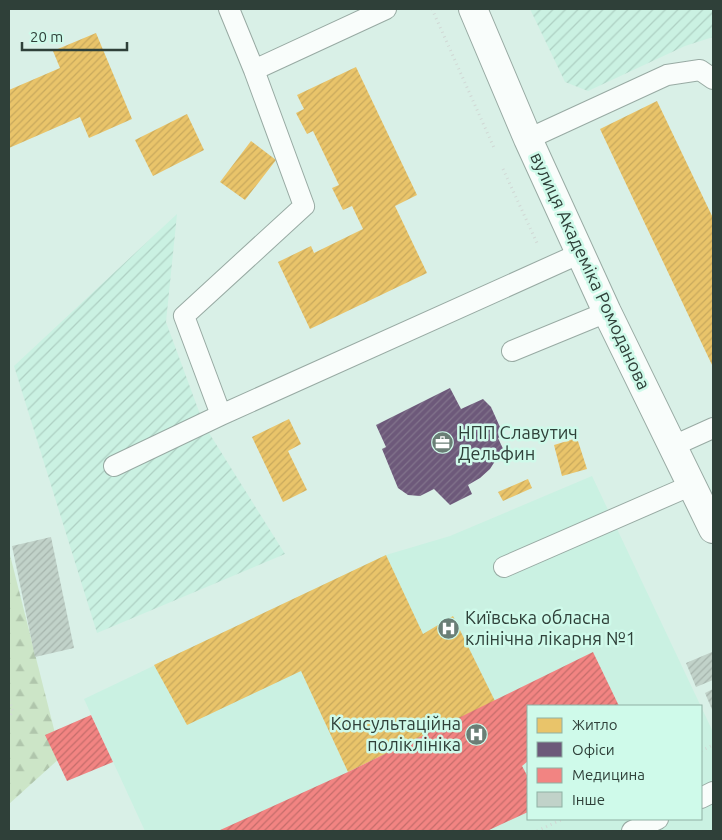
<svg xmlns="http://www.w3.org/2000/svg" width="722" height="840" font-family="Ubuntu,sans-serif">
  <defs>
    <pattern id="industrial-furrows" width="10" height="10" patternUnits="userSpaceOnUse" patternTransform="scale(1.25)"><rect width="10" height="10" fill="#caf1e2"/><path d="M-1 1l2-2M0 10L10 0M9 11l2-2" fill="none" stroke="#aed0c3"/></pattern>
    <pattern id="forest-firs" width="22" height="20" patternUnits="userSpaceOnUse" patternTransform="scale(1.25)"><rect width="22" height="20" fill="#cce5c7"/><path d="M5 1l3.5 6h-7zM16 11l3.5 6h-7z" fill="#b0c6ac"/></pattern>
    <pattern id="homes-hatch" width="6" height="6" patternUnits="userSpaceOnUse" patternTransform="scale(1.25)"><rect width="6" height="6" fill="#e9c46a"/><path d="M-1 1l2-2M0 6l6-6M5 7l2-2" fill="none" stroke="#c8a95d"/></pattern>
    <pattern id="offices-hatch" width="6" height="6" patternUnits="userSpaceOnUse" patternTransform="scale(1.25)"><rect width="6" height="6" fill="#6d597a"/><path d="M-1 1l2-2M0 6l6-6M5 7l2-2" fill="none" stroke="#82748c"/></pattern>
    <pattern id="health-hatch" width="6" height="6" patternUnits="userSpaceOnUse" patternTransform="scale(1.25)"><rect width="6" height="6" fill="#f28482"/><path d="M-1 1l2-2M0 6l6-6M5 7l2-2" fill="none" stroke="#c46d6b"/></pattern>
    <pattern id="building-hatch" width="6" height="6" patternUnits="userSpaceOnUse" patternTransform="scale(1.25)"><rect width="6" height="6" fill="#c1d2c9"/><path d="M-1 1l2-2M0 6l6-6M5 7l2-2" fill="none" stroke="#a6b5ad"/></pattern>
  </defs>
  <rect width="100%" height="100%" fill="#d9f0e7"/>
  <path fill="#caf1e2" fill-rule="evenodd" d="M592,476L713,732V831H145L84,699L386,555L450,536ZM528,706H701V819H528Z"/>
  <path fill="url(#industrial-furrows)" d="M530,9H713V37L685,46L588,91L565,82Z
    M177,214L166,322L204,425L285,554L97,633L14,366Z"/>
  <path fill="url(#forest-firs)" d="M9,551L61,757L9,804Z"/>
  <path fill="url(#homes-hatch)" d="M96,33L132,119L89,138L80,117L9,148V90L60,68L53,51Z
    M356,67L417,195L395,206L427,273L310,329L278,262L311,246L314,253L363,229L352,206L343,210L332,188L339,185L313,131L307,134L296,113L304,109L297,95Z
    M657,101L713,218V367L600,129Z
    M187,114L204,150L153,176L135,140Z
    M251,141L276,160L245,200L220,182Z
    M289,419L301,444L288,451L307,490L283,502L252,437Z
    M577,438L587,469L562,476L554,445Z
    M528,479L532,488L503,501L498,492Z
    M386,555L423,634L453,616L495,701L348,772L301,671L187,725L154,665Z"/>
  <path fill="url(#offices-hatch)" d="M450,388L461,409L483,399L491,407L500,427V437L498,438L505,453L497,458L490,469L480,478L468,485L472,494L450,505L434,489L420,496L408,495L398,488L382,449L386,447L376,425Z"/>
  <path fill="url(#health-hatch)" d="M593,652L619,706H528V761L522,766L528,777V812L487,831H218L348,772Z
    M91,715L113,762L67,781L45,735Z"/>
  <path fill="url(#building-hatch)" d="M51,537L74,648L35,657L12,546Z
    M712,652L713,680L696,687L686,663Z
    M713,689V712L705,693Z"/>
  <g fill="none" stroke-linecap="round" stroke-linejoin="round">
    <defs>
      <path id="service" d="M254,70L386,9
        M528,139L667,75L700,70L713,79
        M512,351L607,312
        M221,415L184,316L304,206L254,70L229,9
        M673,446L713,428
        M114,466L221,415L581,253
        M504,567L692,485
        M701,798L713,792
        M632,831L658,819"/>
      <path id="minor" d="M473,9L528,139L607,312L713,529"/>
    </defs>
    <use href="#service" stroke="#98aaa3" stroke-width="22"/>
    <use href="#minor" stroke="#98aaa3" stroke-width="30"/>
    <path stroke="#d1d8d5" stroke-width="3" stroke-dasharray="1 4" stroke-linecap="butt" d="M432,9L495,150
      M503,169L537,243
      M9,700L13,711L9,717
      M701,751L713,745
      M537,831L563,819"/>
    <use href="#service" stroke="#f9fdfb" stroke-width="20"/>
    <use href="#minor" stroke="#f9fdfb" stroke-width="28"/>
  </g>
  <defs>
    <symbol id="office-disc" viewBox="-11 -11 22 22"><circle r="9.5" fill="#6a7e76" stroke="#cffaea"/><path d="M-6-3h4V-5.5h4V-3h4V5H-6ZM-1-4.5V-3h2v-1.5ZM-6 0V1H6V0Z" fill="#fff"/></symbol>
    <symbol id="hospital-disc" viewBox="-11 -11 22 22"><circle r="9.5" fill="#6a7e76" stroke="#cffaea"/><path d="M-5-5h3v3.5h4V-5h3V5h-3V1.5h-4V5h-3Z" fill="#fff"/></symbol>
  </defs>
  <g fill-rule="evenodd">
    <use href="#office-disc" x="430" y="430" width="25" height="25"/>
    <use href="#hospital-disc" x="436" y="616" width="25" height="25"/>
    <use href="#hospital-disc" x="464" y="722" width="25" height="25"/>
  </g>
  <g text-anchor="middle" stroke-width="5" stroke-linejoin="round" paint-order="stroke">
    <g font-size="18" fill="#2f4039" stroke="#cffaea">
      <text transform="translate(590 271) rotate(65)" y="6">вулиця Академіка Ромоданова</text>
    </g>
    <g font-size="18" fill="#2f4039" stroke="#cffaea" text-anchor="start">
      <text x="458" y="439">НПП Славутич<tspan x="458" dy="21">Дельфин</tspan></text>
      <text x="465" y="624">Київська обласна<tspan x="465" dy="21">клінічна лікарня №1</tspan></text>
      <text x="461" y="730" text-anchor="end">Консультаційна<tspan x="461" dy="21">поліклініка</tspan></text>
    </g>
  </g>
  <rect width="722" height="840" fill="none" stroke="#2f4039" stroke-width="20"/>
  <rect x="527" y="705" width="175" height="115" fill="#cffaea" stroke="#8fb0a3"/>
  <rect x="537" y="718" width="25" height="15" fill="#e9c46a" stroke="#8fb0a3"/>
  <text x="572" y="730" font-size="15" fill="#2f4039">Житло</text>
  <rect x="537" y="742" width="25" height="15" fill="#6d597a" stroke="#8fb0a3"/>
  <text x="572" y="755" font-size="15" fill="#2f4039">Офіси</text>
  <rect x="537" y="768" width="25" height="15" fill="#f28482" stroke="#8fb0a3"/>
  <text x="572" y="780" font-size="15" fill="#2f4039">Медицина</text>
  <rect x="537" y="792" width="25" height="15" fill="#c1d2c9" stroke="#8fb0a3"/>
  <text x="572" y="805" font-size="15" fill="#2f4039">Інше</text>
  <path d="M22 42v8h105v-8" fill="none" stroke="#2f4039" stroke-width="2.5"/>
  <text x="30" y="42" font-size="15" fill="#2f4039" stroke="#cffaea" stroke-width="4" paint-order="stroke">20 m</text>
</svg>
